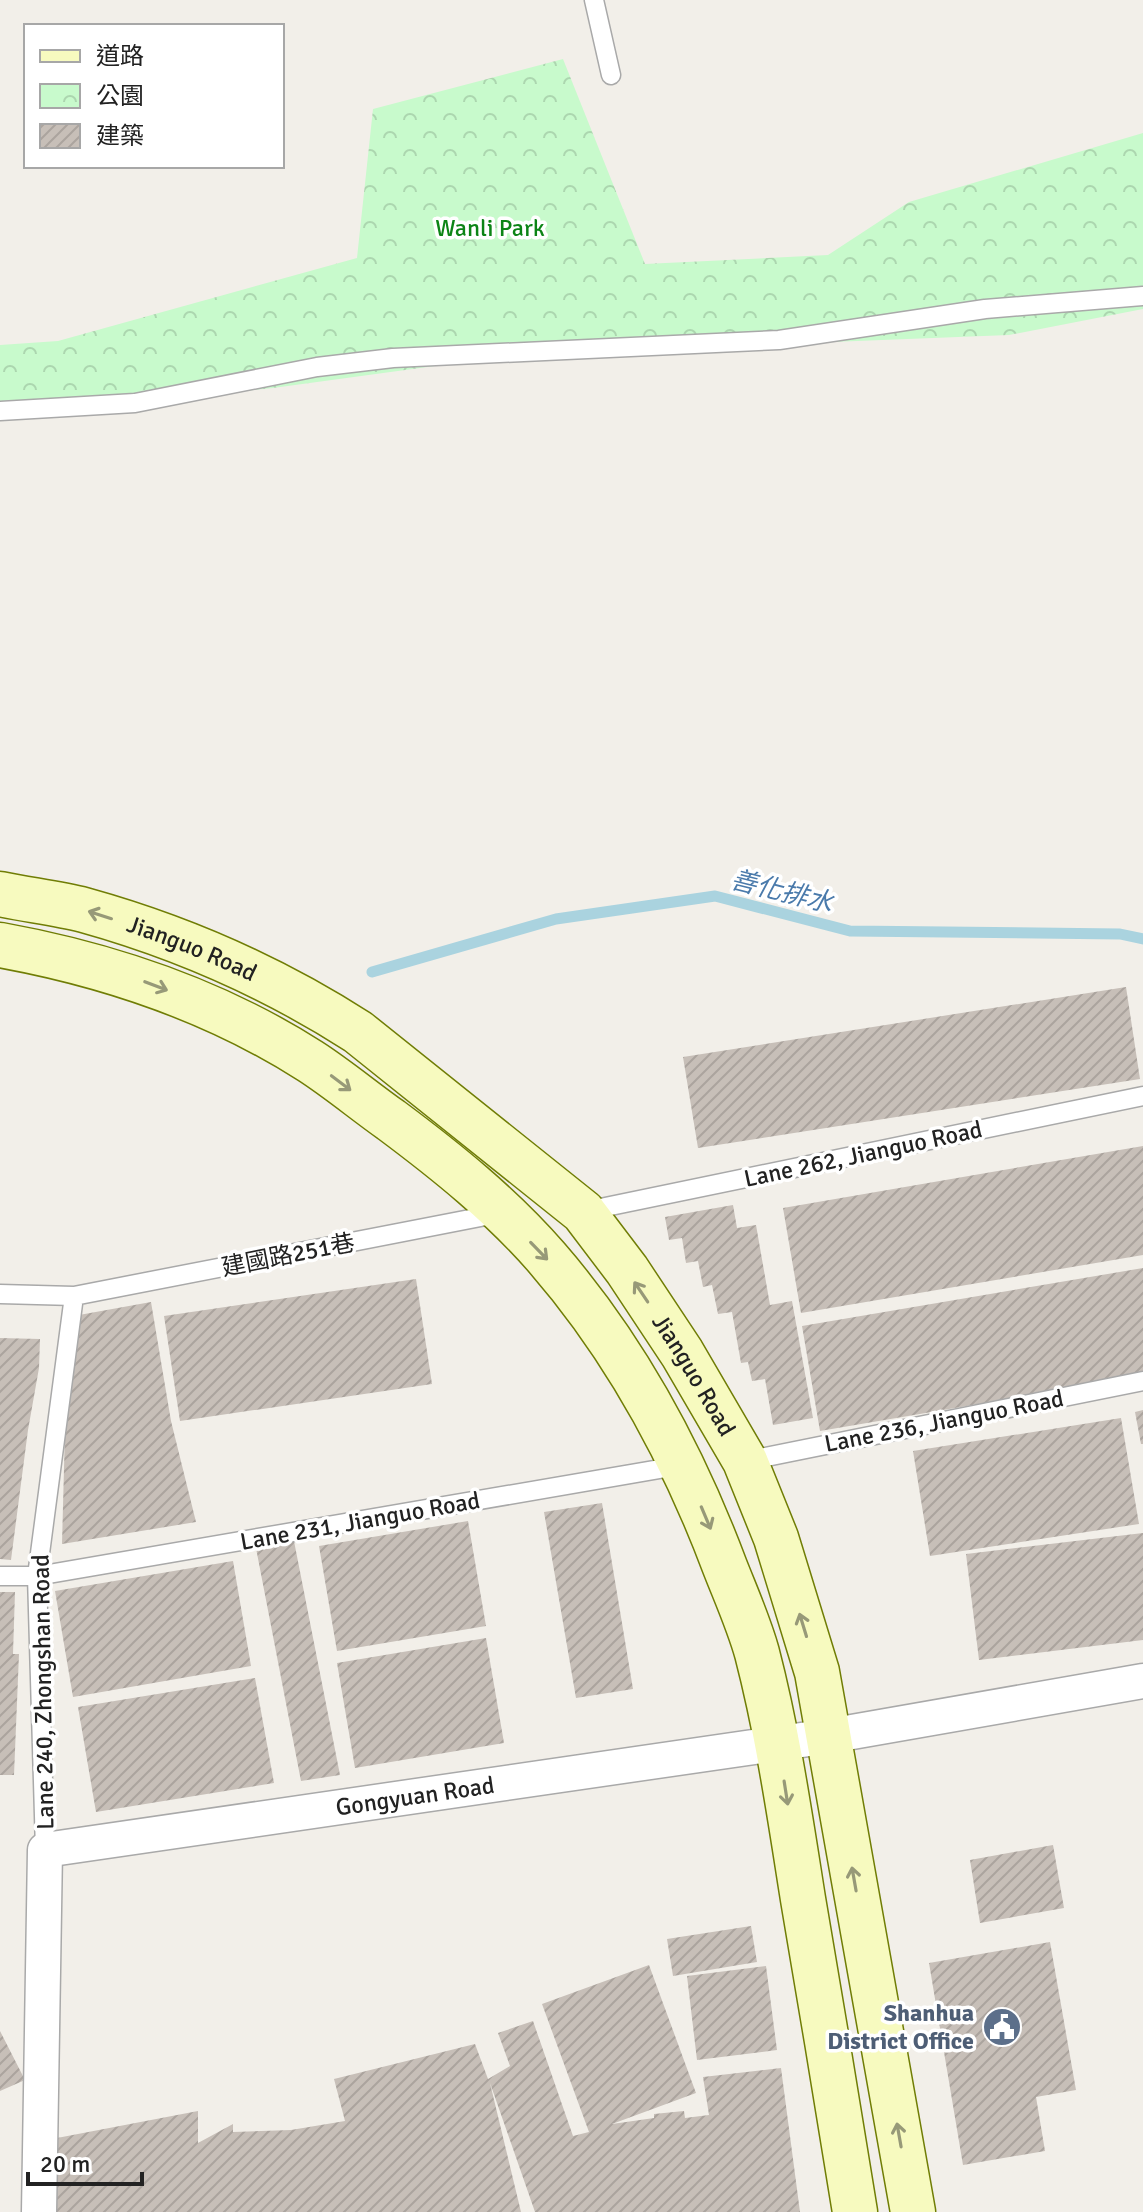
<svg xmlns="http://www.w3.org/2000/svg" width="1143" height="2212" font-family="Signika,'Noto Sans TC',sans-serif">
  <defs>
    <pattern id="park-crowns" width="20" height="18" patternUnits="userSpaceOnUse" patternTransform="scale(2)"><rect width="20" height="18" fill="#c8facc"/><path d="M2 6a3 3 0 1 1 6 0M12 15a3 3 0 1 1 6 0" fill="none" stroke="#acd6af"/></pattern>
    <pattern id="building-hatch" width="6" height="6" patternUnits="userSpaceOnUse" patternTransform="scale(2)"><rect width="6" height="6" fill="#c7bfb8"/><path d="M-1 1l2-2M0 6l6-6M5 7l2-2" fill="none" stroke="#aba49e"/></pattern>
  </defs>
  <rect width="100%" height="100%" fill="#f2efe9"/>
  <path fill="url(#park-crowns)" d="M563,59L645,264L828,255L909,202L1143,133V309L1009,335L523,354L273,388L0,416V345L58,341L357,258L373,109Z"/>
  <g fill="none" stroke-linecap="round" stroke-linejoin="round">
    <path stroke="#aad3df" stroke-width="11" d="M372,972L556,919L715,896L850,931L1120,934L1143,939"/>
  </g>
  <path fill="url(#building-hatch)" d="M1126,987L1140,1079L698,1148L683,1057Z
    M1143,1146V1255L801,1313L783,1208Z
    M733,1205L737,1228L756,1225L770,1305L792,1301L813,1418L773,1425L765,1379L752,1381L748,1362L741,1363L732,1312L718,1314L712,1285L703,1287L698,1261L686,1263L682,1238L669,1240L665,1217Z
    M1143,1268V1376L820,1431L802,1326Z
    M416,1279L432,1384L180,1421L164,1316Z
    M151,1302L171,1421L196,1522L62,1544L68,1317Z
    M0,1338L40,1339L39,1368L28,1430L11,1560L0,1559Z
    M1143,1410V1444H1141L1135,1412Z
    M1121,1418L1139,1524L930,1556L913,1451Z
    M602,1503L633,1689L576,1698L544,1512Z
    M468,1521L486,1626L337,1651L319,1546Z
    M1143,1533V1640L979,1660L966,1554Z
    M293,1536L340,1775L301,1781L255,1543Z
    M233,1561L251,1666L73,1697L55,1591Z
    M0,1592H15L13,1654H19L14,1775H0Z
    M486,1638L504,1743L355,1768L337,1663Z
    M255,1678L274,1783L96,1812L78,1707Z
    M1053,1845L1064,1908L980,1923L970,1860Z
    M751,1926L757,1962L673,1976L667,1939Z
    M1050,1942L1076,2090L1036,2097L1045,2151L963,2165L929,1963Z
    M649,1965L696,2093L612,2124L654,2118V2114L684,2111L685,2118L709,2115L703,2077L781,2068L800,2212H535L490,2083L521,2212H55L57,2138L198,2111V2143L233,2124V2132L291,2130L345,2121L334,2079L475,2044L488,2079L510,2066L498,2033L533,2021L573,2136L589,2132L542,2004Z
    M766,1966L777,2050L697,2060L687,1976Z
    M0,2031L25,2080L0,2091Z"/>
  <g fill="none" stroke-linecap="round" stroke-linejoin="round">
    <defs>
      <path id="lane" d="M594,0L611,75
        M0,411L135,403L317,367L393,358L779,340L985,309L1143,296
        M586,1211L1143,1096
        M0,1294L74,1296L501,1213
        M746,1461L1143,1381
        M0,1576H37L683,1465
        M45,1850L37,1576L74,1296"/>
      <g id="street">
        <path id="s1" d="M39,2212L45,1850L829,1736L1143,1681"/>
      </g>
      <g id="secondary">
        <path id="s2" d="M0,894C28,900 57,903 84,910C181,937 274,978 358,1032L583,1212L627,1270L682,1353L745,1461L776,1538L817,1672L913,2212"/>
        <path d="M0,945C110,965 216,1001 310,1061C338,1079 364,1101 391,1120C446,1161 502,1206 547,1258C626,1349 683,1455 725,1567C736,1595 749,1624 757,1653C778,1734 790,1817 803,1899C821,2003 838,2108 855,2212"/>
      </g>
    </defs>
    <use href="#lane" stroke="#a9a9a9" stroke-width="21"/>
    <use href="#street" stroke="#a9a9a9" stroke-width="37"/>
    <use href="#secondary" stroke="#707d05" stroke-width="47"/>
    <use href="#lane" stroke="#fff" stroke-width="18"/>
    <use href="#street" stroke="#fff" stroke-width="34"/>
    <use href="#secondary" stroke="#f7fabf" stroke-width="44"/>
  </g>
  <defs><path id="oneway-shaft" d="M-6 0H5M1.5-3L5.5 0L1.5 3" fill="none" stroke-width="1.6" stroke-linecap="round" stroke-linejoin="round" transform="scale(2)"/></defs>
  <g stroke="#979978">
    <use href="#oneway-shaft" transform="translate(100 915) rotate(-162)"/>
    <use href="#oneway-shaft" transform="translate(156 986) rotate(21)"/>
    <use href="#oneway-shaft" transform="translate(341 1083) rotate(37)"/>
    <use href="#oneway-shaft" transform="translate(539 1251) rotate(46)"/>
    <use href="#oneway-shaft" transform="translate(641 1292) rotate(-124)"/>
    <use href="#oneway-shaft" transform="translate(706 1518) rotate(67)"/>
    <use href="#oneway-shaft" transform="translate(803 1625) rotate(-107)"/>
    <use href="#oneway-shaft" transform="translate(786 1793) rotate(81)"/>
    <use href="#oneway-shaft" transform="translate(854 1879) rotate(-100)"/>
    <use href="#oneway-shaft" transform="translate(899 2135) rotate(-100)"/>
  </g>
  <defs>
    <symbol id="civic-disc" viewBox="-11 -11 22 22"><circle r="9.5" fill="#5c6f8a" stroke="#fff"/><path d="M-.6-6.5H3V-4.5H.6V-3L4-1V1h2V6H-6V1h2V-1L-.6-3ZM-1.2 2.5V6h2.4V2.5Z" fill="#fff"/></symbol>
  </defs>
  <g fill-rule="evenodd">
    <use href="#civic-disc" x="980" y="2005" width="44" height="44"/>
  </g>
  <g text-anchor="middle" stroke-width="7" stroke-linejoin="round" paint-order="stroke">
    <g font-size="24" fill="#0c8416" stroke="#fff">
      <text x="490" y="236">Wanli Park</text>
    </g>
    <g font-size="24" fill="#222" stroke="#fff">
      <text dy="8" stroke="none"><textPath href="#s2" startOffset="200">Jianguo Road</textPath></text>
      <text transform="translate(863 1154) rotate(-12)" y="8">Lane 262, Jianguo Road</text>
      <text transform="translate(288 1255) rotate(-11)" y="8">建國路251巷</text>
      <text dy="8" stroke="none"><textPath href="#s2" startOffset="872">Jianguo Road</textPath></text>
      <text transform="translate(944 1421) rotate(-11)" y="8">Lane 236, Jianguo Road</text>
      <text transform="translate(360 1521) rotate(-10)" y="8">Lane 231, Jianguo Road</text>
      <text transform="translate(43 1692) rotate(-91)" y="8">Lane 240, Zhongshan Road</text>
      <text dy="8" stroke="none"><textPath href="#s1" startOffset="736">Gongyuan Road</textPath></text>
    </g>
    <g font-size="24" font-weight="bold" fill="#4e5e75" stroke="#fff" text-anchor="end">
      <text x="974" y="2021">Shanhua<tspan x="974" dy="28">District Office</tspan></text>
    </g>
    <g font-size="26" font-style="italic" fill="#4a7aab" stroke="#fff">
      <text transform="translate(782 891) rotate(14)" y="9">善化排水</text>
    </g>
  </g>
  <rect x="24" y="24" width="260" height="144" fill="#ffffff" stroke="#a7a7a7" stroke-width="2"/>
  <rect x="40" y="50" width="40" height="12" fill="#f7fabf" stroke="#a7a7a7" stroke-width="2"/>
  <text x="96" y="64" font-size="24" fill="#222222">道路</text>
  <rect x="40" y="84" width="40" height="24" fill="url(#park-crowns)" stroke="#a7a7a7" stroke-width="2"/>
  <text x="96" y="104" font-size="24" fill="#222222">公園</text>
  <rect x="40" y="124" width="40" height="24" fill="url(#building-hatch)" stroke="#a7a7a7" stroke-width="2"/>
  <text x="96" y="144" font-size="24" fill="#222222">建築</text>
  <path d="M28 2172v12h114v-12" fill="none" stroke="#222222" stroke-width="4"/>
  <text x="40" y="2172" font-size="24" fill="#222222" stroke="#ffffff" stroke-width="6" paint-order="stroke">20 m</text>
</svg>
